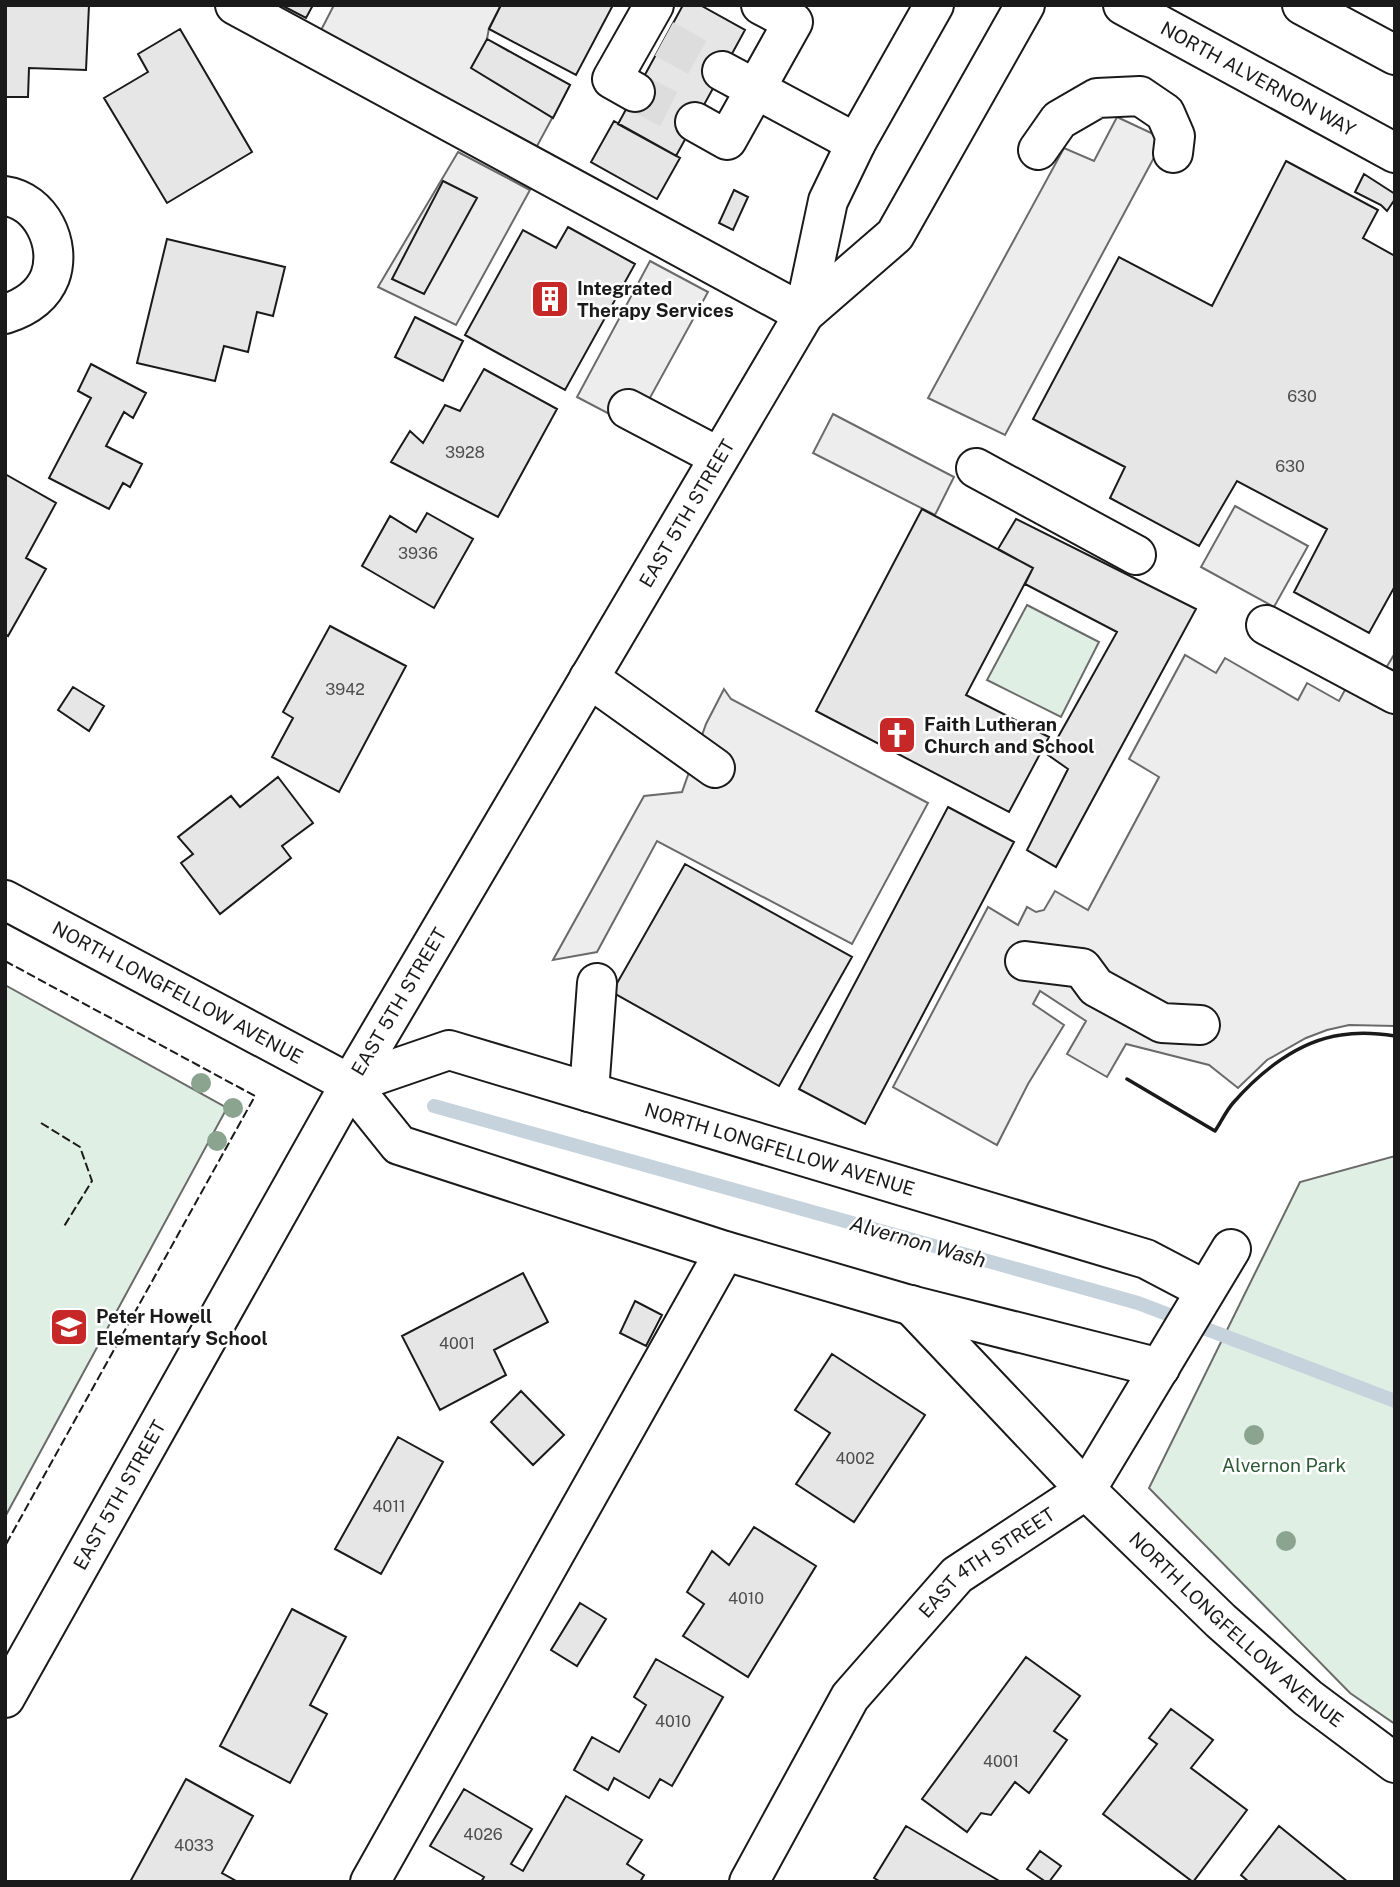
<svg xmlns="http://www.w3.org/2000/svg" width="1400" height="1887" font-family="'Public Sans',sans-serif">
  <rect width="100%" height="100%" fill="#fff"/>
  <path fill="#e0efe3" stroke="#6a6a6a" stroke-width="2" d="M1027,605L1099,642L1061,717L987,680Z
    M5,985L227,1108L5,1517Z
    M1395,1156V1724L1350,1693L1149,1488L1300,1182Z"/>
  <path fill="#ededed" stroke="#6a6a6a" stroke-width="2" d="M334,5H501L489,28L487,39L570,85L536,148L319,34Z
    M1117,117L1164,139L1005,435L928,398L1064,148L1094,161Z
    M458,152L530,190L456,325L378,287Z
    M650,261L708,292L634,427L577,397Z
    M833,414L954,477L935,515L813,453Z
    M1235,506L1308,546L1274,607L1201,567Z
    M1395,653V1026L1349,1025L1327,1030L1306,1038L1267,1060L1238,1088L1209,1065L1126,1044L1107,1077L1067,1054L1086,1021L1040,991L1033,1004L1064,1025L1028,1084L997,1145L893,1087L988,907L1018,925L1027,907L1036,912L1044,910L1055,891L1088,910L1159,777L1129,759L1185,655L1216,673L1225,658L1298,700L1307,683L1339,701L1364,655L1386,668Z
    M724,689L731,699L928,803L852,944L657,841L597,952L553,960L644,796L682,792L706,724Z"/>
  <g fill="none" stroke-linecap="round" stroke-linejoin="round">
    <path stroke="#c6d2dc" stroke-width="14" d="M434,1106L1138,1303L1395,1401"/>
  </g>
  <path fill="#e6e6e6" stroke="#1a1a1a" stroke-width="2" d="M5,5H89L86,70L29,68L28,97H5Z
    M281,5H313L306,18Z
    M501,5H613L576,75L489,29Z
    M683,5H700L745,30L676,156L618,124Z
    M180,29L252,152L167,203L104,98L148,72L138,54Z
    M487,39L570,85L553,118L471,68Z
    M614,121L680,158L657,199L591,162Z
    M1286,161L1378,210L1363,238L1395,256V586L1369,633L1294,592L1327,529L1237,481L1199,546L1110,498L1125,467L1033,419L1119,257L1212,306Z
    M1364,174L1395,194V199L1387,211L1381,205L1355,192Z
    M443,181L477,198L424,294L392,279Z
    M734,190L748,197L733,230L719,223Z
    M568,227L635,264L565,390L465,335L523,230L556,248Z
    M167,239L285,267L273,316L257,312L248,352L224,346L215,381L137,363Z
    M415,317L463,341L443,381L395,357Z
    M91,364L146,393L133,418L124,412L106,446L142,464L130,487L123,483L109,509L49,478L91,398L78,391Z
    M484,369L557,409L498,517L391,462L410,431L423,443L445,405L460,411Z
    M5,474L56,503L26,558L46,569L8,636L5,634Z
    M922,509L1033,568L966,695L1049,737L1009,812L816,711Z
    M427,513L473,539L434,608L362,566L390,516L416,532Z
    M1016,519L1196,609L1056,867L1027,850L1068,769L1048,755L1117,632L1025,584L1033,568L998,549Z
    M330,626L406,666L339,792L272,757L293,718L283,712Z
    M73,687L104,706L89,731L58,710Z
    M278,777L313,823L282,846L291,858L220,914L181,863L193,854L178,837L231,796L240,807Z
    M948,807L1014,842L865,1124L799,1089Z
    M685,864L852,957L779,1086L612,992Z
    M523,1273L548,1322L494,1350L506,1375L440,1410L402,1336Z
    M635,1301L662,1315L646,1346L620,1333Z
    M832,1354L925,1415L854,1522L796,1484L830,1433L795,1410Z
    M521,1391L564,1435L533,1465L491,1422Z
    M398,1437L443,1462L381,1574L335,1549Z
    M754,1527L816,1566L748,1677L683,1636L704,1604L687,1592L712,1551L729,1565Z
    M580,1603L606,1619L577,1666L551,1650Z
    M292,1609L346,1637L310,1705L327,1714L290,1783L220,1746Z
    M1026,1657L1080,1696L1054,1731L1067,1740L1029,1793L1015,1782L991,1815L981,1813L967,1832L922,1799Z
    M656,1659L723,1697L672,1786L660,1779L649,1798L614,1778L608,1790L574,1770L592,1737L619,1752L646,1705L634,1697Z
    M1171,1709L1213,1740L1191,1768L1247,1810L1193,1882L1103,1814L1157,1744L1149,1738Z
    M186,1779L253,1816L222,1873L238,1882H130Z
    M464,1789L532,1829L511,1864L523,1871L566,1796L642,1840L627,1864L644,1875L640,1882H481L484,1877L430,1846Z
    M906,1826L1001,1882H881L874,1878Z
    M1279,1826L1348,1882H1249L1241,1875Z
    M1040,1851L1061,1866L1049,1882H1046L1027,1869Z"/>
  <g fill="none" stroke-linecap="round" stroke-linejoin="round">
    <path stroke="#ddd" stroke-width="38" stroke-dasharray="38 19" stroke-linecap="butt" d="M664,39L722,71
      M635,92L695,122"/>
    <defs>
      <g id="minor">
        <path d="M235,5L804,314"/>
        <path d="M722,71L856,143"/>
        <path d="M635,92L612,79L654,5"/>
        <path d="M695,122L727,140L793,22L761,5"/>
        <path d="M1038,150L1059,120L1097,98L1140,96L1165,113L1175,136L1173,153"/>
        <path d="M5,196C41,201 62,244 50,277C42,297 24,308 5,314"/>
        <path d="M804,314L828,201L856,143L934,5"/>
        <path d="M628,409L719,457"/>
        <path d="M976,468L1136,555"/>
        <path d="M1266,625L1395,694"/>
        <path d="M589,678L715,768"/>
        <path id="s1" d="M5,900L350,1084L399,1145L725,1251L906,1304L1160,1368"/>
        <path d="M1025,961L1082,968L1096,987L1162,1023L1200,1025"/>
        <path id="s2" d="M350,1084L449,1050L1146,1259L1205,1290"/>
        <path d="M589,1092L597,983"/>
        <path id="s3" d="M911,1305L1086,1490L1221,1621L1308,1698L1395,1763"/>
        <path id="s4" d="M5,1698L350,1084L804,314L895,235L1025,5"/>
        <path d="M370,1882L725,1251"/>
        <path id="s5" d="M749,1882L850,1697L957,1575L1086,1490L1231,1249"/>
      </g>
      <g id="major">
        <path id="s6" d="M1123,5L1395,153"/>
        <path d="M1302,5L1395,55"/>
      </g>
    </defs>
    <use href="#minor" stroke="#1a1a1a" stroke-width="42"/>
    <use href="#major" stroke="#1a1a1a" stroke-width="42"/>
    <use href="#minor" stroke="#fff" stroke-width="38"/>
    <use href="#major" stroke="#fff" stroke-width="38"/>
    <path stroke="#1a1a1a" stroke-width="2" stroke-dasharray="9 3.5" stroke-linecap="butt" d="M5,961L255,1096L5,1546
      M41,1123L80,1147L92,1181L63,1228"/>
    <path stroke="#1a1a1a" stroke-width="3.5" d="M1127,1079L1215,1131C1221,1122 1226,1111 1233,1103C1260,1072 1298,1041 1341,1035C1358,1032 1377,1033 1395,1036"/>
  </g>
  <g fill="#8aa48f">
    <circle cx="201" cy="1083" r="10"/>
    <circle cx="233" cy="1108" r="10"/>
    <circle cx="217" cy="1141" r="10"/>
    <circle cx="1254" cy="1435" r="10"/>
    <circle cx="1286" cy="1541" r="10"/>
  </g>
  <defs>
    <symbol id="building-square" viewBox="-11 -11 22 22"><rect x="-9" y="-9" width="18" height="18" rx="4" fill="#c62828" stroke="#fff"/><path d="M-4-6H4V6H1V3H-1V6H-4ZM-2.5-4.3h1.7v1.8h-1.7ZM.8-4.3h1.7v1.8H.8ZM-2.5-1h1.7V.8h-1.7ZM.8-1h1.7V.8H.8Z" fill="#fff"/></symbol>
    <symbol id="church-square" viewBox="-11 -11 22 22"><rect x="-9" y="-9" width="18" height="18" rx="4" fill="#c62828" stroke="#fff"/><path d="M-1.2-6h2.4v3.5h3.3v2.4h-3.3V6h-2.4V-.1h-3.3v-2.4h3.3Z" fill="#fff"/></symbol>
    <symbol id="school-square" viewBox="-11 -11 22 22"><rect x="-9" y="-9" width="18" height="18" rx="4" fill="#c62828" stroke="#fff"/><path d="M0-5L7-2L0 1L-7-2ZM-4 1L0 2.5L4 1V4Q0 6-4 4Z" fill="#fff"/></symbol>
  </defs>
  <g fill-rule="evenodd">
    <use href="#building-square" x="528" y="277" width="44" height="44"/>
    <use href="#church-square" x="875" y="713" width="44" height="44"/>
    <use href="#school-square" x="47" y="1305" width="44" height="44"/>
  </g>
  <g text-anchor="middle" stroke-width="5" stroke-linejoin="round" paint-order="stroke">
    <g font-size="16" fill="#4d4d4d">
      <text x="1302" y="402">630</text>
      <text x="465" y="458">3928</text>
      <text x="1290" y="472">630</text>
      <text x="418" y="559">3936</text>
      <text x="345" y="695">3942</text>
      <text x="457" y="1349">4001</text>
      <text x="855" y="1464">4002</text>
      <text x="389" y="1512">4011</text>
      <text x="746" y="1604">4010</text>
      <text x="673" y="1727">4010</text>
      <text x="1001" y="1767">4001</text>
      <text x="483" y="1840">4026</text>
      <text x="194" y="1851">4033</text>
    </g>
    <g font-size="19" fill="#1a1a1a" stroke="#fff">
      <text dy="7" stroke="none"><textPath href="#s6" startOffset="154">NORTH ALVERNON WAY</textPath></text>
      <text dy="7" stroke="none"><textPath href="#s4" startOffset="1367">EAST 5TH STREET</textPath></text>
      <text dy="7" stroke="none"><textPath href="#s1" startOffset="196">NORTH LONGFELLOW AVENUE</textPath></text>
      <text dy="7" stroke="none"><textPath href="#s4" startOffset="800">EAST 5TH STREET</textPath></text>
      <text dy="7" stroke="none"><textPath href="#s2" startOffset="450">NORTH LONGFELLOW AVENUE</textPath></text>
      <text dy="7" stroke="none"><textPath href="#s4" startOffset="233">EAST 5TH STREET</textPath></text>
      <text dy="7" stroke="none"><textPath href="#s5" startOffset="404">EAST 4TH STREET</textPath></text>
      <text dy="7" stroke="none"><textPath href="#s3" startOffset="460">NORTH LONGFELLOW AVENUE</textPath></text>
    </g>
    <g font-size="19" font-weight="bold" fill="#1a1a1a" stroke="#fff" text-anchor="start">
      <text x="577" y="295">Integrated<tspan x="577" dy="22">Therapy Services</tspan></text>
      <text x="924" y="731">Faith Lutheran<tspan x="924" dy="22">Church and School</tspan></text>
      <text x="96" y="1323">Peter Howell<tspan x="96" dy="22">Elementary School</tspan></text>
    </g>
    <g font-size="19" fill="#2b5a34" stroke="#fff">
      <text x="1284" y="1472">Alvernon Park</text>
    </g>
    <g font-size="21" font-style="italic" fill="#1a1a1a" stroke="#fff">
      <text transform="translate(918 1242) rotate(16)" y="7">Alvernon Wash</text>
    </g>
  </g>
  <rect width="1400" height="1887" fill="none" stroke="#1a1a1a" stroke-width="14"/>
</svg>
